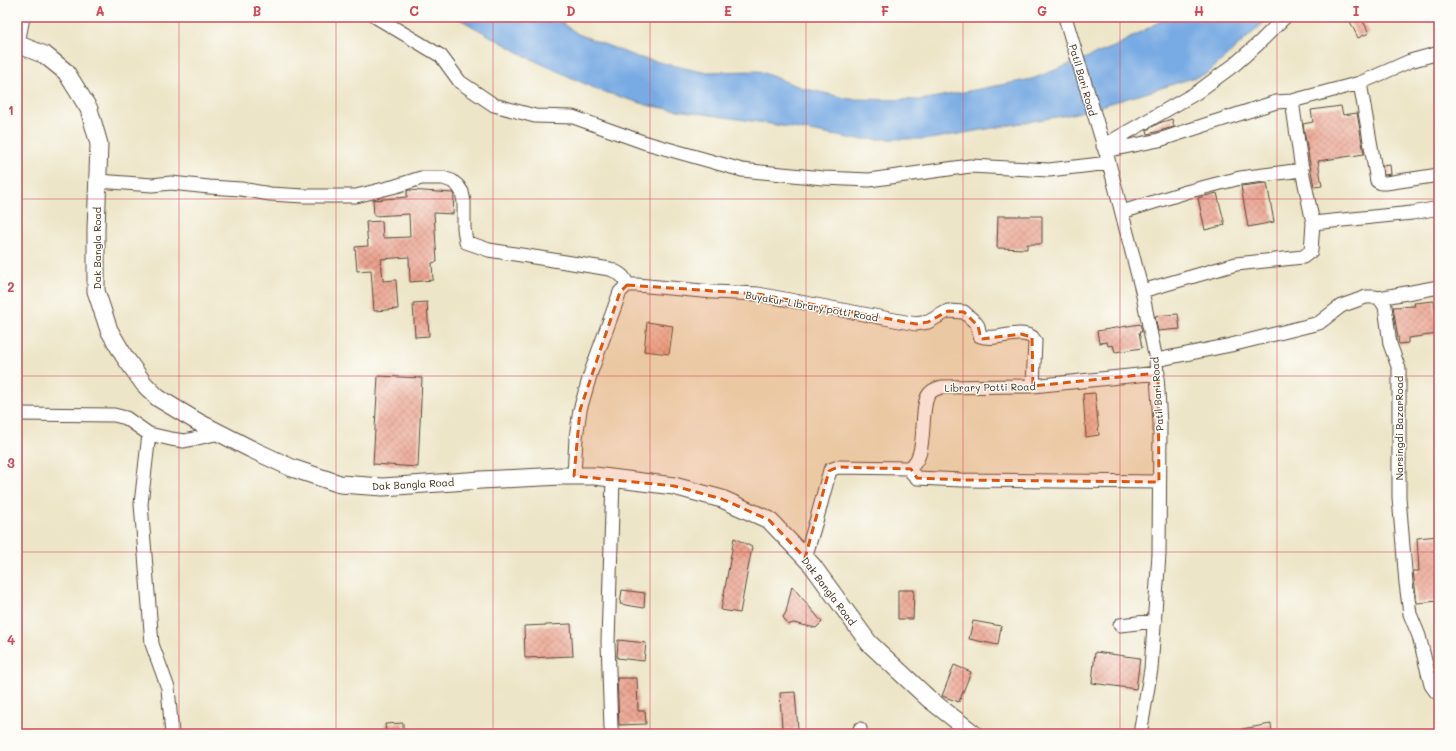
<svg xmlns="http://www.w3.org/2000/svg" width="1456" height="751" font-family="Mali,sans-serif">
  <defs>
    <pattern id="building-cross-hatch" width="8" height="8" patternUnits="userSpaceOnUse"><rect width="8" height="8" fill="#eca390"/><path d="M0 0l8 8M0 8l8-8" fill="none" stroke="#c08575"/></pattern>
  </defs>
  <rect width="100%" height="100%" fill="#fdfcf7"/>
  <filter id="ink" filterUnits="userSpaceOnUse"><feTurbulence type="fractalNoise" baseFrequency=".025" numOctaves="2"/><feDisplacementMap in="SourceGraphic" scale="8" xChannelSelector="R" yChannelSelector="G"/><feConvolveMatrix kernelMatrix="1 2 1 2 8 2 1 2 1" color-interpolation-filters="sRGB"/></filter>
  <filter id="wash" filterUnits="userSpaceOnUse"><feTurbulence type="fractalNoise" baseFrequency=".012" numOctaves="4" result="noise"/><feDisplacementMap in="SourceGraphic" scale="16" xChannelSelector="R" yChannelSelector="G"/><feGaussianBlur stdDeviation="0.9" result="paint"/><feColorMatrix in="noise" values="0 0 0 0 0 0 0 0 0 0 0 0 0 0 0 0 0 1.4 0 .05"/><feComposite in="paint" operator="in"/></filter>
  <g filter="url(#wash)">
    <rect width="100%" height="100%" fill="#ede5c7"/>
    <path fill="#78aae3" stroke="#5a6a80" d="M456,17H554L578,34L637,57L702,72L759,71L802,88L850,99L921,100L1032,79L1114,47L1168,17H1270L1208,73L1149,92L1073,114L930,139H854L765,123L650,106L598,90L529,58Z"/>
    <g id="blocks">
      <path fill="url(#building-cross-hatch)" d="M1348,17H1361L1369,33L1358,38Z
        M1341,106L1343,115L1357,113L1364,154L1318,161L1322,186L1314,187L1303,124L1313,122L1311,110Z
        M1172,119L1174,127L1148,134L1147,130L1159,123Z
        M1390,165L1391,174L1384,175L1382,166Z
        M1267,183L1274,222L1248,227L1241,186Z
        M409,190L453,193L454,195L453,214L434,213L437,262L432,263L433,280L410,282L409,257L381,259L383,281L396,280L398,309L374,311L371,270L357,271L355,247L368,246L366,222L382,221L383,238L410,237L409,214L374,216L373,200L407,197V191Z
        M1217,193L1225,225L1205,230L1198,198Z
        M998,216H1042V244H1027V249L997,248Z
        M1434,301L1438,334L1408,338V343L1399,344L1393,307L1415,306L1414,303Z
        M427,302L429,336L415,337L413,303Z
        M1178,314L1180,329L1158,331L1155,316Z
        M647,322L673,326L669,354L644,351Z
        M1140,324L1142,332H1139L1142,348L1115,352L1113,345L1108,346L1107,342L1099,343L1097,331Z
        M378,376L422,378L418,467L373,464Z
        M1095,393L1099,435L1086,437L1083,394Z
        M1439,536V601L1417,603L1413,571H1419L1417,538Z
        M734,538L752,547L740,613L721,610Z
        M792,586L822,622L816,628L793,623L788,625L783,617L786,612Z
        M622,590L645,593L644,608L620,604Z
        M898,590H914L913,619H898Z
        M973,621L1001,626L998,645L969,639Z
        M571,624L573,656L525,658L524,626Z
        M618,640L646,643L644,661L617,658Z
        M1095,652L1140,658L1136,689L1092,683Z
        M954,665L971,672L959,702L942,696Z
        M617,678H637L638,711H645L646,724L619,725Z
        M795,692L798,729L782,730L780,693Z
        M403,723V734H386L385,724Z
        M1271,724L1272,734H1242V729Z"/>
    </g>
  </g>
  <g filter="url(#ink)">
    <use href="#blocks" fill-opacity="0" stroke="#564637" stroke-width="1"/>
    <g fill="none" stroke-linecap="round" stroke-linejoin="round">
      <defs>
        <path id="minor" d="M376,17L441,56L460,82L494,105L535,116L573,117L643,142L742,170L823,178L869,180L970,166L1049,170L1109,163
          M1065,17L1109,163L1142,291L1156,360L1160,424L1159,554L1151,669L1140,734
          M18,44L23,17
          M1360,83L1377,181L1381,183H1386L1439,175
          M1103,146L1196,93L1234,65L1258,44L1285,17
          M1105,151L1159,140L1276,102L1292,101L1360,83L1410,61L1439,53
          M98,181L152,185L171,183L209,187L241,189L270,194L304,196H356L396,186L421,178H443L452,181L458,186L462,192L464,202V228L466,242L489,250L610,269C619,273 625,276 627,285
          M1122,212L1186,192L1240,178L1302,170
          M1313,223L1412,213L1439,208
          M1142,291L1236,264L1303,257L1311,251L1313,223L1302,170L1292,101
          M1379,298L1439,287
          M1156,360L1231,345L1319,323L1341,306L1366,297H1375L1379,298L1385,306L1390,344L1399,369V497L1406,583L1410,614L1419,636L1431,685L1436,692L1439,693
          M17,414L114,415L126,418L149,434L171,439L184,441L220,433
          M149,434L141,504L152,644L168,688L172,734
          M911,467L912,473L917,478L962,480L1159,482
          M574,476L576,438L580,410L591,372L620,292L627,285H637L713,292L758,294L916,324L928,322L948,311L964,312L975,322L978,326L980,336C996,342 1017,328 1032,337L1035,341L1033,386
          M805,558L817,518L830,470L838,467L907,468C930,462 918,409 929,394C932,390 938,388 942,387L1033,386L1158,373
          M1120,625L1155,621
          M860,729L861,734
          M613,734L611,728L608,642L613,479"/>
        <path id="major" d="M17,44L45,55L66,72L89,109L99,144L96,230V291L109,330L124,356L144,384L158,398L198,422L251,449L292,468L340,484L383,487L481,480L561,476H595L674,486L722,499L769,520L812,565L869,643L929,699L974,734"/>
      </defs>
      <use href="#minor" stroke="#564637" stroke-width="15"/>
      <use href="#major" stroke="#564637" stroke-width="19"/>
      <use href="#minor" stroke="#fff" stroke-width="13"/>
      <use href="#major" stroke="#fff" stroke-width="17"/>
    </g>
  </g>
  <path fill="#df570d" fill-opacity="0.2" stroke="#df570d" stroke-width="3" stroke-dasharray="8 5" stroke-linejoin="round" d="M627,285L758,294L916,324L928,322L948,311L964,312L978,326L981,339L1021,334L1032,337L1033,386L1158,373L1159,482L962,480L917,478L911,469L838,467L829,471L805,558L769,520L722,499L674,486L574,476L580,410L620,292Z"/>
  <path fill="none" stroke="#d1495b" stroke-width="1" stroke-opacity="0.55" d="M179,17V734M336,17V734M493,17V734M650,17V734M806,17V734M963,17V734M1120,17V734M1277,17V734M17,199H1439M17,376H1439M17,552H1439"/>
  <g text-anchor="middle" stroke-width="3" stroke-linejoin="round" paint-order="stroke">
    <g font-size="10" fill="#3b2a1e" stroke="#fdfcf7">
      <text transform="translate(1083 80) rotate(74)" y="4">Patil Bari Road</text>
      <text transform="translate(97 248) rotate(-90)" y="4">Dak Bangla Road</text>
      <text transform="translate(812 306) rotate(10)" y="4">Buyakur-Library potti Road</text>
      <text transform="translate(990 387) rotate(-1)" y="4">Library Potti Road</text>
      <text transform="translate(1157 394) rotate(-94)" y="4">Patil Bari Road</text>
      <text transform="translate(1399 428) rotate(-90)" y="4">Narsingdi BazarRoad</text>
      <text transform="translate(413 484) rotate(-3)" y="4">Dak Bangla Road</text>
      <text transform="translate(829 591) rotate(53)" y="4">Dak Bangla Road</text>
    </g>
  </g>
  <rect width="1456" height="751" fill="none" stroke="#fdfcf7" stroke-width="44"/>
  <rect x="22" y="22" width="1412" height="707" fill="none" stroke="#d1495b" stroke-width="1.5"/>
  <g font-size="13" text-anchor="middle" font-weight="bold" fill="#d1495b">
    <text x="100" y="16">A</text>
    <text x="257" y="16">B</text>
    <text x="414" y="16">C</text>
    <text x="571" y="16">D</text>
    <text x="728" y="16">E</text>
    <text x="885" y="16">F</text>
    <text x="1042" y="16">G</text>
    <text x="1199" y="16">H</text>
    <text x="1356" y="16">I</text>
    <text x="11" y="115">1</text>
    <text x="11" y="292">2</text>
    <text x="11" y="468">3</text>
    <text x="11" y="645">4</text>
  </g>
</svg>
